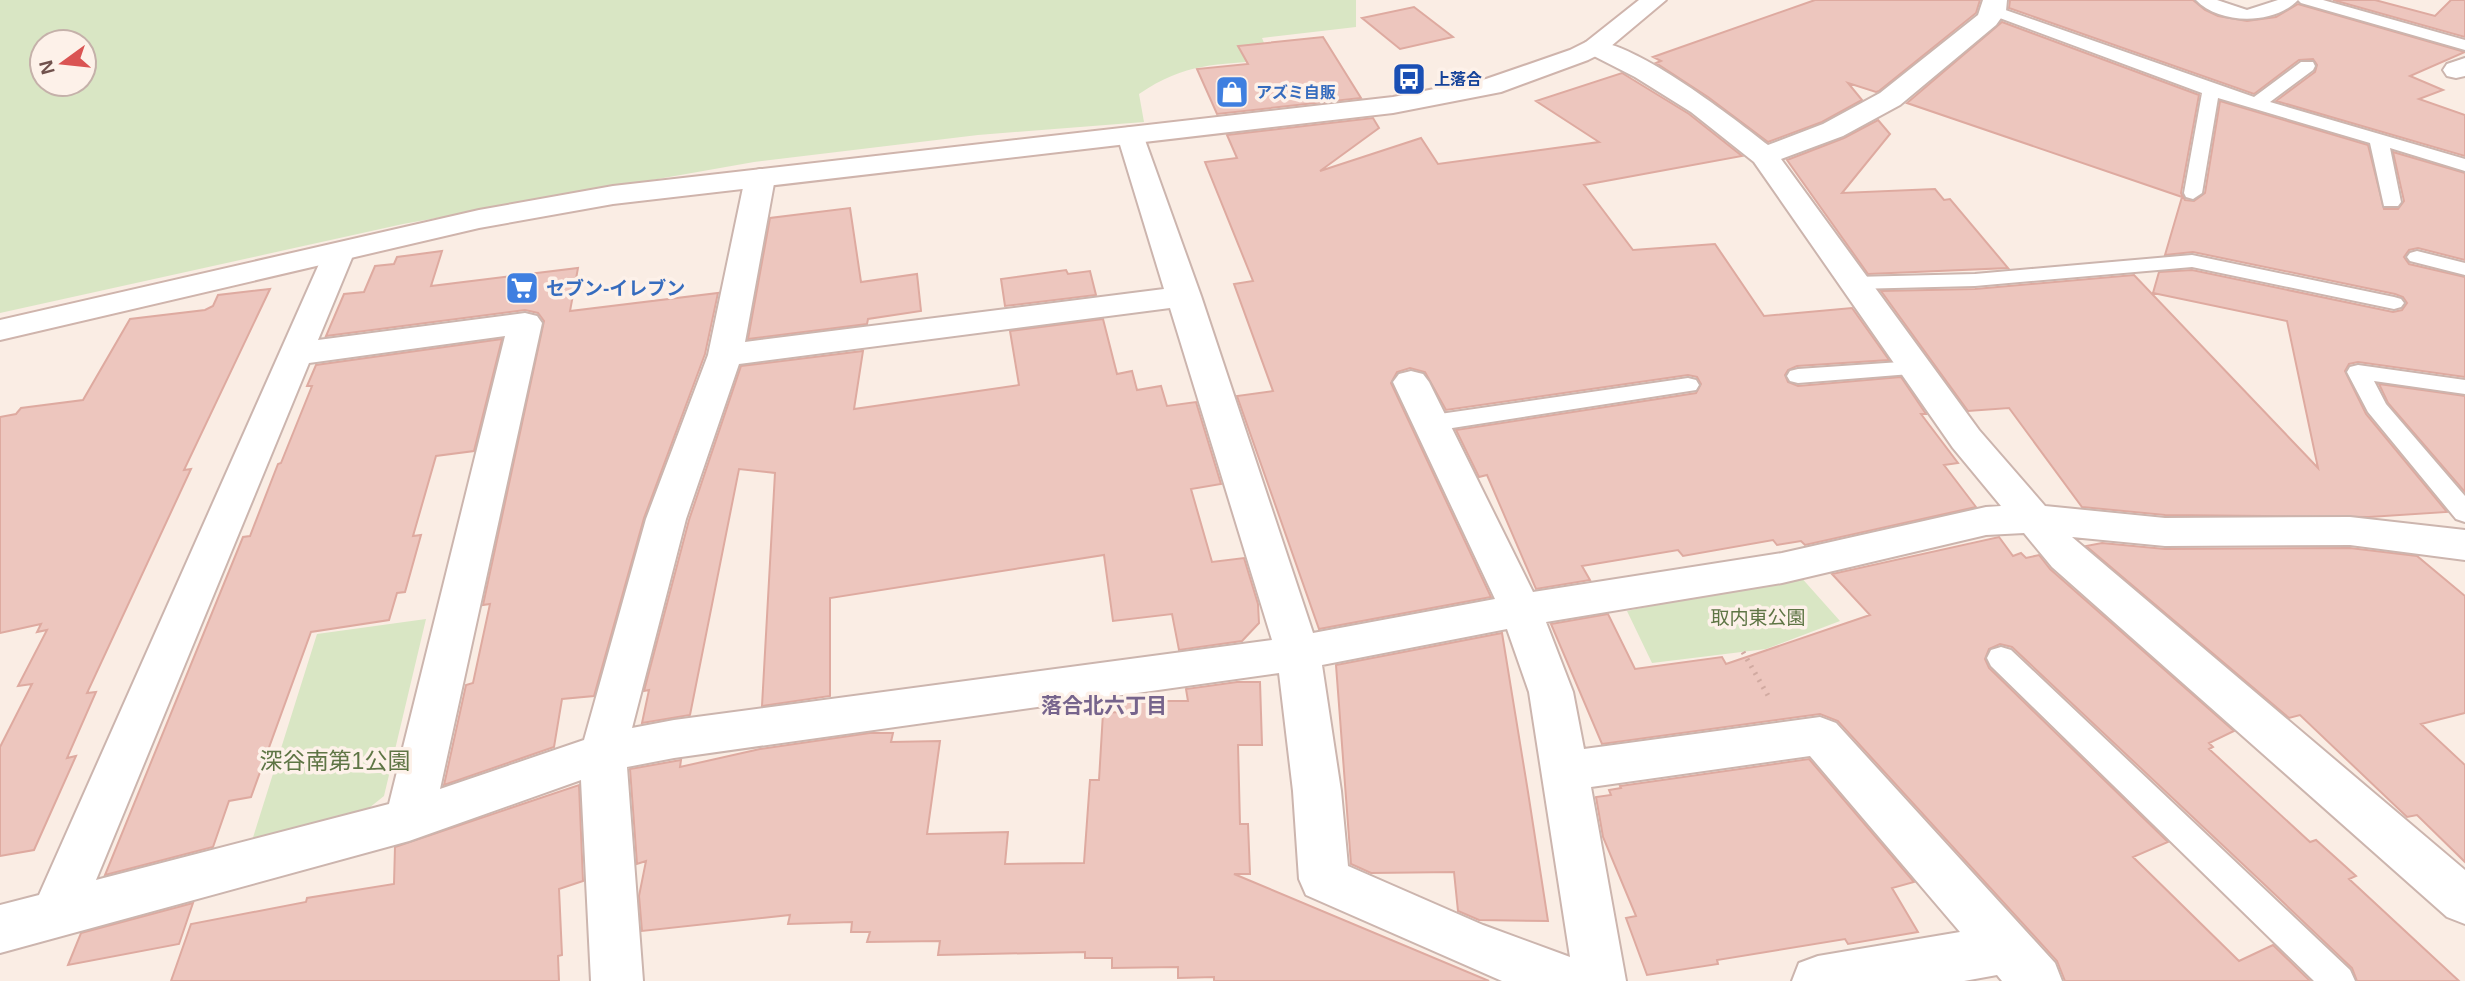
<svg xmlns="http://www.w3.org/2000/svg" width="2465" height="981" font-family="Arial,'Noto Sans JP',sans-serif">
  <rect width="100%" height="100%" fill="#faede4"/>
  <path fill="#d9e6c4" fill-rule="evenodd" d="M0,0H1356V27L1262,38L1271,60C1216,65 1186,62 1139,94L1144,122L978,135L754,162L403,224L0,313ZM42,42H84V84H42Z
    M1799,575L1840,621L1766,649L1652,663L1627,611Z
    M426,619L384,796L359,816L250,847L317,634Z"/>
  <path fill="#edc6be" stroke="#deaaa0" stroke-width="2" d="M1815,0H1980L1976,13L1879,91L1876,92L1848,83L1862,100L1822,122L1768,142L1708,97L1656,63L1661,61L1653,57Z
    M2010,0H2193L2205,10L2218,16L2247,21L2276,17L2298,4L2465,52L2410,76L2443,90L2419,99L2465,115V156L2276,101L2315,72L2317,65L2313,59L2299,60L2254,94L2009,8Z
    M2333,0H2375L2435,16L2451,0H2465V37Z
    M1414,7L1453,37L1400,49L1362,18Z
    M2002,22L2199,95L2181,193L2185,200L2194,201L2205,193L2220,101L2368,145L2384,209H2398L2404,201L2393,152L2465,173V260L2418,248L2409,250L2404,257L2409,264L2465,277V377L2358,362L2349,364L2345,371L2366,414L2447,512L2369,517L2165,515L2082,507L2009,408L1968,411L1881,291L1975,289L2134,275L2318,468L2287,321L2153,293L2159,272L2192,270L2393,312L2402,310L2407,303L2403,297L2395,294L2193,252L2165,255L2182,197L1907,103Z
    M1323,37L1361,98L1217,114L1197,69L1248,64L1238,46Z
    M1622,73L1689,114L1742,156L1584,185L1633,250L1715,244L1764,316L1852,308L1889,360L1797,366L1788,370L1785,375L1788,382L1798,386L1901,377L1926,414H1921L1958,463L1944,465L1976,507L1805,545L1801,541L1777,545L1773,540L1683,556L1678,550L1582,566L1590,580L1536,589L1487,475L1479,477L1456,430L1696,393L1701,384L1697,377L1688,375L1446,410L1425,372L1410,368L1397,372L1391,383L1491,597L1319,629L1237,396L1273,391L1234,284L1253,281L1205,162L1237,158L1227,135L1373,118L1379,128L1320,171L1421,138L1438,164L1599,142L1536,101Z
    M1878,120L1890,134L1842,193L1935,189L1944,200L1950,199L2008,268L1868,274L1787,160L1844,138Z
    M850,208L861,282L917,274L921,311L868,319L867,324L748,339L770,218Z
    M442,251L431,286L578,268L570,311L718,293L705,354L644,518L594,696L562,699L554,747L444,785L466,685L473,683L490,604L483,605L544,321L538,313L525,310L326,336L344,294L364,292L375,266L394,264L397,257Z
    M1066,270L1068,274L1090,271L1096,295L1005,306L1001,279Z
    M270,289L184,470L191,469L87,693L96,692L67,758L76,756L34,850L0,856V747L32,684L18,686L47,630L37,632L41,624L0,633V417L16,414L21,408L83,400L130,319L205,310L213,306L218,295Z
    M1103,319L1117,374L1132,371L1137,390L1161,386L1167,406L1196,402L1221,484L1191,489L1212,562L1244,558L1258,604L1259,623L1242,641L1179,650L1172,614L1113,621L1104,555L830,598V696L762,706L775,473L739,469L690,715L642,723L649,690L644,691L689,520L741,366L863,351L854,409L1019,385L1010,331Z
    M502,339L474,451L436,456L413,536L421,535L405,592L397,593L389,620L311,632L251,797L229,801L213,847L105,875L243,537L250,536L278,464L281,463L312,386H307L316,365Z
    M2379,384L2465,396V492L2388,403Z
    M1999,537L2013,556L2021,553L2026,558L2039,555L2050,569L2234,731L2209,743L2213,747L2209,749L2310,842L2316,840L2356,876L2349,879L2459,981H2357L2352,968L2266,886L2012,647L2000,644L1989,649L1985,659L1989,668L2168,842L2133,857L2239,961L2273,945L2310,981H2065L2057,961L1838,721L1820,714L1602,744L1551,624L1608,614L1635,669L1722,657L1726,664L1870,615L1832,574Z
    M2102,543L2165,549L2350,548L2417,556L2465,596V713L2421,724L2465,765V862L2417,815L2407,817L2300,715L2289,718L2086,546Z
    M1502,633L1528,792L1548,921L1479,920L1458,911L1454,872L1371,873L1351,864L1336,665Z
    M1237,682H1260L1262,745H1238L1240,824H1248L1250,874H1234L1489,981H1214V977L1178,978V967L1112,968V958H1085V952L938,955L940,941L867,942L870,932H851L852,922L788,924L790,915L642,931L639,896L646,861L637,864L630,769L681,760L680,767L760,749L870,733H893L891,742L940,741L927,834L1008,832L1005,864L1084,863L1090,780H1099L1103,713L1119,712L1120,701H1188L1186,689Z
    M1809,759L1914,882L1892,888L1918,932L1848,944L1845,939L1717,960L1718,964L1647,975L1626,918L1636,916L1603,837L1596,797L1611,795L1609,790L1621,788L1620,786Z
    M579,785L583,881L559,889L562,955L558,956L559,981H171L191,924L306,902L307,898L394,884L395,847Z
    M193,903L179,944L68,965L81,933Z"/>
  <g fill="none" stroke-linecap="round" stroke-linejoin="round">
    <defs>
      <path id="lane" d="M2196,0H2217L2247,10L2278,0H2298C2274,25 2220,25 2196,0Z
        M2298,0H2323L2465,40V50L2301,3Z
        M1994,6L2254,97L2301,62H2313L2315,66L2313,70L2270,102L2465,159V171L2390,148L2401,202L2398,206H2384L2370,143L2218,98L2202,193L2193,199L2186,197L2184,193L2202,93L1989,14L1986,11L1989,8Z
        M2417,251L2465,263V275L2410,261L2407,257L2410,253Z
        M2192,255L2394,297L2401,299L2404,303L2401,307L2394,309L2192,267L1975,286L1854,289L1847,287L1844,283L1847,279L1854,277L1975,274Z
        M1915,361L1923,363L1926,368L1923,373L1798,383L1790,381L1787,376L1790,371L1798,369Z
        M2358,365L2465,380V394L2374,381L2386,404L2465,496V522L2456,519L2368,412L2347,372L2350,367Z
        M1688,378L1696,380L1699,385L1696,390L1433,431L1425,428L1421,423L1425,418L1433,415Z
        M2001,647L2011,650L2350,970L2355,981H2314L1991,666L1987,658L1991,650Z"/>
      <path id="street" d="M1983,0H2007L2006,11L1996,25L1900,105L1843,136L1781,159L1979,430L2045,506L2165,518L2350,517L2465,530V560L2350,545L2165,546L2072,537L2465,870V924L2447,917L2052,567L2024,533L1986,535L1782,583L1546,622L1573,692L1584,749L1820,717L1836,723L2055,963L2062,981H2002L1997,975L1964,981H1792L1799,963L1818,956L1960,932L1810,756L1591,787L1626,981H1502L1306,895L1299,879L1293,791L1279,673L674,758L627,767L643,981H591L581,780L409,841L0,953V905L39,895L327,246L338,244L349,246L354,253L318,340L525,313L537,316L542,323L440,789L584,740L646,519L708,355L745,178L750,172L760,169L770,172L775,178L745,342L1164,289L1117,135L1121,129L1131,127L1141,129L1201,296L1313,633L1495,599L1393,382L1399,374L1411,371L1423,374L1429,382L1533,592L1782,553L1986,507L2001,506L1953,448L1754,162L1691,112L1635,77L1586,52L1582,47L1586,42C1624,32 1736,120 1768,145L1823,124L1880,93L1978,15ZM1170,308L1272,640L674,720L632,728L686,519L739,364ZM505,336L389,804L96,880L309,363ZM1507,629L1529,692L1570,957L1483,925L1348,866L1341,791L1322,665Z
        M2465,58V76L2456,78L2447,76L2443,70L2447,64Z"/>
      <path id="secondary" d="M1639,0H1666L1604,52L1588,60L1501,92L1393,113L613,204L479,228L0,340V320L479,210L613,186L1393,97L1486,79L1570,50L1586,42Z"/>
    </defs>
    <use href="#lane" stroke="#ccb5ae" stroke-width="4"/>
    <use href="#street" stroke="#ccb5ae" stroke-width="4"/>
    <use href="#secondary" stroke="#cfb4ac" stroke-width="4"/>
    <path stroke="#d1aaa1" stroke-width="5" stroke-dasharray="2 6" stroke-linecap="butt" d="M1743,652L1770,699"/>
    <use href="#lane" fill="#fff" fill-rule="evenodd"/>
    <use href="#street" fill="#fff" fill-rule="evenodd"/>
    <use href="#secondary" fill="#fff" fill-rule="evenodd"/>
  </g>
  <defs>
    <symbol id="bus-square" viewBox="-11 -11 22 22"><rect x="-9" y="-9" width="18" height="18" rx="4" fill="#1a4fb4" stroke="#fdf1e9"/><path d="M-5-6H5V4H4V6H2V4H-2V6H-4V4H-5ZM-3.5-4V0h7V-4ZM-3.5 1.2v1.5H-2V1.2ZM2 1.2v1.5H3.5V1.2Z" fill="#fff"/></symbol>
    <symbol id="shop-square" viewBox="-11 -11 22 22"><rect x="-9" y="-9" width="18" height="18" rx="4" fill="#3f7fe0" stroke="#fdf1e9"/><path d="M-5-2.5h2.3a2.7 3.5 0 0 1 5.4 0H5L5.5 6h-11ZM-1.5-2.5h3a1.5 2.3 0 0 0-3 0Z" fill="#fff"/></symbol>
    <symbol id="supermarket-square" viewBox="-11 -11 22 22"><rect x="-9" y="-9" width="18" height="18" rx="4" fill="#3f7fe0" stroke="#fdf1e9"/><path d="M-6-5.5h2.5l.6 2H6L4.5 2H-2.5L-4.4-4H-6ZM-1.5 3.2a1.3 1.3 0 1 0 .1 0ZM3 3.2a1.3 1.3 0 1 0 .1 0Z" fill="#fff"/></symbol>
  </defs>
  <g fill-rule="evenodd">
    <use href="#bus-square" x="1390" y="60" width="38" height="38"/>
    <use href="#shop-square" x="1213" y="73" width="38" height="38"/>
    <use href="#supermarket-square" x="503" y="269" width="38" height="38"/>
  </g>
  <g text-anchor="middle" stroke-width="7" stroke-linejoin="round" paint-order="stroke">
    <g font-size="16" font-weight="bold" fill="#164399" stroke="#fdf1e9" text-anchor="start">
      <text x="1434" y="85">上落合</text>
    </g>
    <g font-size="16" font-weight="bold" fill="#366cbe" stroke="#fdf1e9" text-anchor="start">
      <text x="1256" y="98">アズミ自販</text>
    </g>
    <g font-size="19" font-weight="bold" fill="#366cbe" stroke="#fdf1e9" text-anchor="start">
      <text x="546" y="295">セブン-イレブン</text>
    </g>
    <g font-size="19" fill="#5e7545" stroke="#fdf1e9">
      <text x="1758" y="624">取内東公園</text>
    </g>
    <g font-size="21" font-weight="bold" fill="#76648c" stroke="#fdf1e9">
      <text x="1104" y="713">落合北六丁目</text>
    </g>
    <g font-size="23" fill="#5e7545" stroke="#fdf1e9">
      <text x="335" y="769">深谷南第1公園</text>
    </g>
  </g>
  <g transform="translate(63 63) rotate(255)"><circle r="33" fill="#fdf1e9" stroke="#c5b1aa" stroke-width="2"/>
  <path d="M0-5L12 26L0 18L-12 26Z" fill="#da5453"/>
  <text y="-10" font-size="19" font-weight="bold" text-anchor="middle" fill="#70514c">N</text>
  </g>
</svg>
